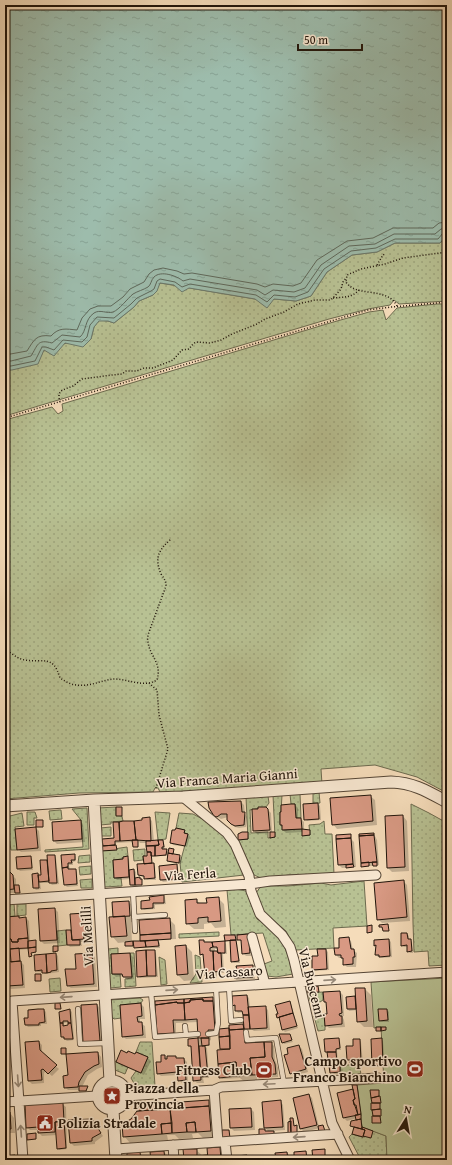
<svg xmlns="http://www.w3.org/2000/svg" width="452" height="1165" font-family="'Gentium Book Plus',serif">
  <defs>
    <pattern id="grass-dots" width="8" height="8" patternUnits="userSpaceOnUse"><rect width="8" height="8" fill="#b8c193"/><path d="M2 2h.1M6 6h.1" fill="none" stroke="#9ea57d" stroke-width="1.8" stroke-linecap="round"/></pattern>
    <pattern id="water-ripples" width="26" height="14" patternUnits="userSpaceOnUse"><rect width="26" height="14" fill="#9dbcac"/><path d="M2 4q2-2 4 0t4 0M15 11q2-2 4 0t4 0" fill="none" stroke="#87a193"/></pattern>
  </defs>
  <rect width="100%" height="100%" fill="#f5dcba"/>
  <filter id="stains"><feTurbulence type="fractalNoise" baseFrequency=".005" numOctaves="4"/><feColorMatrix values="0 0 0 0 .2 0 0 0 0 .09 0 0 0 0 .02 0 0 0 .5 -.17"/></filter>
  <radialGradient id="worn" r=".72"><stop offset=".6" stop-color="#630" stop-opacity="0"/><stop offset="1" stop-color="#630" stop-opacity=".3"/></radialGradient>
  <path fill="url(#grass-dots)" stroke="#6c6a4e" d="M447,235V301L399,304L394,300L390,305L368,309L329,319L5,416V370C25,370 30,357 46,350C60,343 75,342 91,339L94,327L99,320L108,321L114,323L134,307L139,301L153,295L160,283L255,299H274L296,301L311,296L327,272L352,255L377,252L395,243H440Z
    M437,304H447V793L417,777L375,765L321,769L322,784L190,791L160,792L158,788H155L153,792L79,793L5,799V420L52,407L58,414L63,411L62,404L330,323L369,312L383,310L386,320L397,308Z
    M319,792L320,803H313V793Z
    M290,794H300L301,818H296L295,804H291Z
    M273,795H282L281,812H280V824L282,825L283,830L302,829L303,835H310L309,825L320,824L324,821L325,834H332L334,874L288,875L272,878H261L254,875L238,840L248,839L246,797L268,796L269,803L266,807L250,810L251,833L268,832V838L275,837Z
    M411,804L429,813L447,823V965L429,966L428,951L414,952L413,923Z
    M116,807V815L122,816L123,821L111,822V824L100,825L98,808Z
    M87,808L89,849L45,852V850L83,847L81,820L72,809Z
    M59,810H61L62,819L50,820L49,811Z
    M27,812H35L37,818H34V825H27Z
    M155,812L170,813L166,839L158,840Z
    M22,813L24,826L15,827L17,850H11L6,817Z
    M179,813L193,814L208,822L223,835L233,848L244,875L182,882L180,863L188,834L184,833V830L176,828Z
    M111,827V836H100V828Z
    M127,847L128,856L123,857V859L113,860L114,878H121L122,886L104,887L101,851Z
    M145,849V856H143V860L134,861L133,850Z
    M90,855V862L78,863L79,856Z
    M91,866V874L80,875L79,867Z
    M92,879V888H81L80,880Z
    M364,881L367,926L333,928L334,948L296,950L286,931L268,916L260,907L256,893L261,886H288L321,883L331,885Z
    M235,889L246,891L257,919L274,930L283,943L288,956L293,974L276,977L267,976L264,964L272,961L263,933L231,935L227,890Z
    M14,904L15,916L5,917V905Z
    M17,904H26V915L17,916Z
    M66,930L67,945L58,946L57,931Z
    M219,932V936L179,938V934Z
    M118,948V954H111L112,974H120L121,987L110,988L108,949Z
    M130,953H134L136,986L125,987V979L132,978Z
    M195,955L200,957L202,982L190,983L196,974Z
    M159,957L165,960L167,984L161,985Z
    M60,978L61,991L50,992L49,979Z
    M323,992V1000L320,1002L310,1001L308,993Z
    M140,998L143,1000L141,1003L120,1005L121,1018L114,1019L112,1017L110,1000Z
    M325,1015V1030L318,1031L314,1016Z
    M140,1042H152L155,1086L136,1087L131,1078L136,1071L141,1073L148,1057L136,1052Z
    M115,1061L128,1067L125,1074L115,1070Z
    M346,1063V1065H359L361,1074L340,1075V1064Z
    M105 1095a7 7 0 1 1 14 0a7 7 0 1 1-14 0Z
    M373,1131L386,1136L387,1160H361L349,1137L352,1134L363,1137Z"/>
  <path fill="#b8c193" stroke="#6c6a4e" d="M447,978V1160H387L386,1136L362,1127L357,1085L384,1083L381,1027L374,1028L371,982Z"/>
  <path fill="url(#water-ripples)" stroke="#6b796b" d="M5,5H447V235L440,243H395L377,252L352,255L327,272L311,296L296,301L274,299L267,308L255,299L189,288L182,292L174,285L160,283L157,291L153,295L139,301L134,307L114,323L108,321H99L94,327L91,339L83,347L65,343L54,356L44,350L38,364L12,370H5Z"/>
  <path fill="#0003" fill-rule="evenodd" d="M370,796L375,800L377,825L337,829L333,824Z
    M241,802L244,805L245,814L247,817L246,827L239,828L235,827L228,819V817L221,819L214,815Z
    M318,804L320,806L321,820L307,821L305,819Z
    M295,805L298,808V819H301L304,822V830L310,832V835L304,836L303,832L286,833L283,830V826L281,824Z
    M266,808L271,813L272,833H275V838H272L271,833L257,834L254,831Z
    M403,816L407,821L409,871L392,872L388,868Z
    M149,818L152,821L154,841H162L164,843L165,850H167L170,853V849L174,850V855L180,856L182,858L181,864L170,862L168,861L169,856H151L152,864L155,866L156,880H147L145,878L139,875L148,857L147,843H140L138,840V847H134L133,842L116,843L117,850H102L115,839Z
    M80,821L83,824L85,842L57,844L54,841L53,823Z
    M36,828L39,831L41,851L21,852L18,849Z
    M184,831L186,834L190,836L187,847L173,845L171,843Z
    M374,834L377,840L379,865L363,867Z
    M351,835V839L354,842L356,867L342,868L339,865Z
    M74,855L76,857V861L73,862V865H69L70,870H75L77,872L78,886L67,887L65,885L62,856Z
    M55,856L56,858L59,884L52,885L50,883H40L41,889L36,890L34,888L38,874L40,876H43L41,861H48Z
    M30,857L32,859L33,870L20,871L18,869V858Z
    M127,857L129,859L130,870H134L136,872V878H140L142,881V884H136L137,887H133L131,885L130,879L117,880L115,878L124,860Z
    M176,865L178,867L179,880L163,882L161,880Z
    M9,872L16,879V886L19,887L20,893H5V873Z
    M403,881L407,885L410,921L382,923L378,919Z
    M164,896L165,898L166,904L155,905V909L144,910L142,908L151,901Z
    M218,898L224,904L226,927L215,928L211,923L204,924V929H194L187,923L196,900L201,904H208Z
    M129,902L135,908L136,922H131L132,942H141L140,921L169,919L175,925L176,939L157,940L160,943V948H135L134,946H127L126,942L118,943L112,936L114,918Z
    M55,909L58,912L60,943L44,944L41,941L39,910Z
    M85,914L88,917L89,935H86V942H81L82,946L70,947L68,945L71,931L72,932Z
    M19,917L21,919L26,918L29,921L30,942H36V953H31L32,957H30L29,949L18,950L19,964L21,962L24,965L25,988L11,989L8,986L7,963H12L11,950L9,949L8,932L5,929V918Z
    M407,934L409,936V940L412,942L413,953H410L408,951V947H404L402,945Z
    M247,935L253,956H246L243,953L242,942L238,939Z
    M235,936V940L237,943L240,963H234L232,961L231,939Z
    M348,938L351,941L353,950L357,953L356,967H347L344,964V960L342,958H339L336,955Z
    M389,940L391,942L392,957L382,958L378,957L376,955L377,947L375,945Z
    M203,941L205,943L224,942L226,944L227,954H223L224,973H217V978L209,979L206,976L204,957L201,954ZM215,949H218L219,952H215Z
    M186,946L192,952L194,980L184,981L177,974Z
    M326,950L328,952L329,970L315,971L313,969L319,957Z
    M154,951L156,953L158,977L140,978L138,976Z
    M56,954L58,956L59,972L45,974L43,972H38L36,970Z
    M92,954L95,957L97,987L71,988L67,985L77,970Z
    M130,954L133,957L134,979L127,980L123,976L116,977L113,974Z
    M252,966L254,968L255,979L236,980L235,978Z
    M356,989H365L371,995L373,1027H364L358,1021L357,1010L349,1011L348,1009L355,997L356,999Z
    M340,992L343,995L344,1016H342L344,1020L345,1027L329,1028L326,1025L328,1014L327,1004L325,1001Z
    M247,996L249,998L250,1008L265,1007L268,1010L270,1030L254,1031L251,1029L242,1030L249,1036L250,1044L271,1043L274,1046L275,1060L278,1068V1077L257,1078V1081L245,1082L240,1078L222,1079L220,1077L223,1050L221,1049L220,1029L230,1030V1026L244,1025L243,1012L238,1013L233,1005Z
    M213,998L214,1002L216,1005L218,1032L211,1033V1040L209,1041L210,1046H204L207,1048L209,1078H203L204,1083H197L194,1080L192,1049L189,1046V1040L200,1039L198,1022L176,1023V1036L161,1037L158,1034L156,1002Z
    M289,1002L291,1004L298,1028L285,1032L283,1030L280,1019L278,1017Z
    M141,1004L144,1007L145,1019H140V1023L145,1026L146,1038L126,1039L123,1036Z
    M97,1005L100,1008L102,1044L87,1045Z
    M44,1010L46,1012L47,1024H41V1026L28,1027L26,1025L25,1019H29Z
    M70,1010L72,1012L74,1040L67,1041L62,1037L60,1013ZM69,1022V1026L64,1027V1023Z
    M387,1010L389,1012V1022H382L380,1021Z
    M289,1035L293,1042L284,1044L283,1042Z
    M339,1039L340,1041L341,1050H337L338,1063L341,1066L342,1074H333L331,1073L328,1054L326,1052Z
    M381,1039L383,1041L385,1066L375,1067L373,1065Z
    M360,1040L361,1042L363,1064H353L348,1059L354,1047Z
    M39,1042L42,1045V1054L59,1069L52,1076L46,1071L44,1073V1083L32,1084L29,1081Z
    M299,1046L302,1049L308,1072L294,1076L291,1073L290,1054Z
    M5,1047L8,1092H5Z
    M98,1053L101,1057L102,1067L97,1069L88,1075L82,1087H87V1091H81L80,1090H68L65,1087L69,1076Z
    M128,1054L148,1058L151,1061L144,1075L120,1065L117,1062Z
    M165,1056L168,1059L175,1057L178,1059H184L187,1062L188,1083H182L179,1080L178,1075L161,1076L158,1073Z
    M356,1086L358,1088L362,1116H361V1121L364,1130L372,1132L371,1138L365,1136V1138L355,1136L354,1134L355,1128L352,1125L358,1121L357,1118L347,1121L344,1118ZM355,1103L359,1116H357L353,1104Z
    M309,1095L312,1098L319,1127L323,1126L325,1132L320,1128L304,1132L301,1129Z
    M209,1101L212,1104L217,1137L203,1138L198,1133L192,1134L193,1138L179,1139L175,1135H167L168,1140L130,1143L124,1136L131,1120L139,1111Z
    M280,1101L283,1105L285,1130L272,1131L274,1135L261,1136L260,1130H265V1132H269L265,1128L263,1103Z
    M62,1104L66,1107L67,1149L59,1150L58,1148L57,1135L42,1136L39,1133V1130H30L27,1127Z
    M251,1109L254,1112L255,1130L234,1131L231,1128L230,1110Z
    M10,1113L14,1118L15,1133H5V1114Z
    M91,1120L103,1136L95,1142V1144L74,1146L71,1143Z
    M220,1148L226,1154L227,1160H185L196,1150L203,1156H207L209,1158Z
    M164,1152L170,1158V1160H152Z
    M140,1153L146,1160H151H128Z
    M287,1153L289,1155V1160H277Z"/>
  <g fill="none" stroke-linecap="round" stroke-linejoin="round">
    <path stroke="#5e685b" stroke-width="1" d="M5,355L27,351C34,340 36,334 51,336C59,327 66,329 77,330L82,318L90,309L98,306H111L123,297L130,289L144,282L149,274L154,270L163,268L177,271L184,274L192,273L257,284L265,287L273,284L293,286L301,283L317,260L347,241L373,238L393,228H433L439,223L447,222
      M5,361H11L31,356C38,345 37,339 52,343L62,335L80,337C87,331 84,320 94,313C100,309 107,314 113,312C119,310 128,298 133,294C138,291 143,290 148,287C151,285 151,280 154,277C161,270 177,276 183,281L190,279L257,290L265,295L273,290L294,292L305,288L321,265L349,246L375,244L394,234H435L441,229L447,228
      M5,366H11L35,361L42,347H46L54,350L63,340L82,342L87,337L90,325L97,317L114,318L131,304L137,298L151,291L154,289L157,281L160,279L175,282L182,287L190,284L256,295L267,302L274,295L295,297L308,292L324,269L351,251L376,248L395,239H438L443,233H447"/>
  </g>
  <path fill="#d89983" stroke="#20140a" d="M371,795L373,821L332,825L330,798Z
    M241,801L242,812H245L244,825L235,826L231,824L227,820V814H221L217,817L214,816L209,808L208,802Z
    M318,803L319,819L304,820L303,804Z
    M291,804H295L296,818H301L302,829L282,830V825H280V812H281V805Z
    M116,807H122V816H116Z
    M258,807H266L268,809L270,830L253,831L252,809H258Z
    M403,815L405,867L387,868L385,816Z
    M150,817L151,841L136,840L134,821L142,820V818Z
    M36,820H43V827H36Z
    M81,820L82,839L53,841L52,822Z
    M123,821H134L136,840L120,841L119,822Z
    M113,822H119L120,841H115V845L103,846L102,839L114,838Z
    M36,827L38,848L17,850L15,829Z
    M176,828L185,830L184,833L188,834L185,846L170,843L172,830H175Z
    M302,829L310,830V835L302,836Z
    M242,832H248V839L238,840V834Z
    M270,832H275V837L270,838Z
    M374,833V835L359,836V834Z
    M351,834V838L336,839V835Z
    M374,835L377,862L361,863L359,836Z
    M351,838L353,864L338,865L336,839Z
    M132,840H138V847H133Z
    M158,840H163L164,847H162V849H167L166,855L155,856V846L159,845Z
    M158,840L159,845L146,846V841Z
    M116,845L117,850L101,851V846Z
    M146,846H155V856H151V852H147Z
    M169,848L174,849L173,854L168,853Z
    M147,852H151L152,863L144,864L143,856H147Z
    M168,853L180,855L179,863L167,861Z
    M75,854V860H71L72,863H68V867L62,868L61,855Z
    M47,855H55L57,883H49Z
    M31,856L32,868L17,869L16,857Z
    M128,856L129,877L114,878L113,860L123,859V857Z
    M40,860H47L49,881L39,882L38,875H41Z
    M369,862V866L361,867V863Z
    M372,862H377V866H373Z
    M154,863L155,878L144,879V876L138,875L137,864Z
    M177,864L178,879L160,880L159,866Z
    M353,864L354,867L346,868V865Z
    M68,867V869H76L77,884L64,885L62,868Z
    M134,869L135,885H130L129,870Z
    M9,871L13,875L14,889L5,890V872Z
    M38,873L39,888H33L32,874Z
    M140,877V879H142V885H135V878Z
    M404,880L407,917L377,920L374,883Z
    M14,885H19L20,893H15Z
    M164,895V903H153V908L141,909V901L150,900L149,897Z
    M219,897L221,921L208,922V917L198,918V923L186,924L185,900L197,899V903H207L206,898Z
    M129,901L130,916L113,917L112,902Z
    M55,908L57,940L40,941L38,909Z
    M85,913L86,932L83,933L84,939L72,940L70,914Z
    M19,916V918L26,917L28,938L18,939V942H12L11,939H8L7,929H5V917Z
    M125,916L127,936L111,937L109,917Z
    M170,918L171,933L140,935L139,920Z
    M388,924L389,931H383L382,927H379V925Z
    M372,925V932L367,933V926Z
    M66,930H71L72,940H80V945H67Z
    M171,933V939L140,941V935Z
    M401,933H407L408,939H411L412,951L407,952V945L401,946Z
    M248,934L250,953L242,954L241,940H237V935Z
    M224,935H235L236,940L225,941Z
    M349,937L351,949H354L355,957H353V964L343,965V958H341V955H335L334,948H339V938Z
    M28,938V948L8,949V939H11L12,942H18V939Z
    M389,939L390,956L379,957V955H375L376,945L374,946V940Z
    M36,940V947L28,948V941Z
    M158,940L159,946L146,947L145,941Z
    M199,940H204V942H212L213,947L210,948V951H213L214,975L205,976L203,954L200,955Z
    M230,940H236L239,961L231,962Z
    M133,941V946H125V942Z
    M133,941H145L146,947L134,948Z
    M225,941V953H218L217,947H213L212,942Z
    M186,945L188,974L177,975L175,946Z
    M53,946H58V951L53,952Z
    M36,947V952L31,953L32,956L29,957L28,948Z
    M19,948L20,961L11,962L10,949Z
    M317,949H326L327,969L312,970V956H318Z
    M146,950L147,976L137,977L136,951Z
    M146,950H155L156,976H147Z
    M213,951H217L218,953H221L222,971L214,972Z
    M56,953L57,970L51,971V972L47,973L46,954Z
    M92,953L94,984L67,986L65,969H76L75,954Z
    M130,953L132,977H123L122,974H112L111,954Z
    M46,954L47,973H42V970L35,971L34,955Z
    M21,961L23,985L7,986L6,962Z
    M253,965V977L234,978L233,970H237L236,966Z
    M35,974H41V981H35Z
    M307,986H318L319,992L308,993Z
    M355,988H365L367,1021L357,1022Z
    M340,991L342,1013L339,1014L340,1016H342V1024L325,1026L324,1014H327L326,1002H324L323,992Z
    M247,995L249,1015H243L242,1011H235V1005L232,1006V996Z
    M355,996L356,1009H347L346,997Z
    M213,997V1001H203V999L190,1000V1002L184,1003V999Z
    M184,999V1003H177V1002L155,1005V1001Z
    M203,999V1001H213L215,1030H208L209,1038H198L197,1019L185,1020L184,1003L190,1002V1000Z
    M290,1001L293,1013L277,1018L276,1014H278L275,1005Z
    M177,1002V1003H184L185,1020H173L174,1033L157,1034L155,1005Z
    M55,1003H60L61,1009H55Z
    M141,1003L142,1016L137,1017L138,1022H142L143,1035L122,1037L120,1005Z
    M97,1004L100,1041L83,1042L81,1005Z
    M266,1006L267,1028L250,1029L248,1007Z
    M38,1009H44L45,1022L39,1023V1025H25L24,1018H28V1010Z
    M70,1009L71,1023H68V1021H63V1023H60L59,1012Z
    M378,1009H387L388,1020L379,1021Z
    M293,1013L297,1026L282,1030L279,1017Z
    M243,1015H249L250,1029H244Z
    M60,1023H63V1026L68,1025V1023H71L73,1039H64V1037H61Z
    M243,1024L244,1029L229,1030V1025Z
    M376,1027H381V1031H376Z
    M381,1027H386V1030L381,1031Z
    M229,1028L230,1036L219,1037V1029Z
    M244,1029L245,1043L264,1042L265,1057L250,1058L252,1075L237,1076L236,1062L218,1064L217,1050L230,1049L229,1030Z
    M279,1034H290L292,1040L282,1043Z
    M230,1036V1049H220L219,1037Z
    M198,1038L201,1080L193,1081L191,1046H188V1039Z
    M201,1038H209V1045L202,1046Z
    M339,1038L340,1048L336,1049V1052H325L324,1039Z
    M382,1038L383,1065L372,1066L371,1039Z
    M353,1039H360L361,1062L350,1063V1060H347L346,1046H353Z
    M39,1041L40,1050L57,1065L48,1074L43,1069L41,1070L42,1080L28,1081L25,1042Z
    M264,1042H272V1057L275,1064L276,1074L252,1075L250,1058L265,1057Z
    M6,1043H10V1052H7Z
    M299,1045L306,1069L290,1074L284,1055L288,1054L287,1048Z
    M199,1046H205L208,1076L201,1077Z
    M61,1048H66V1054H61Z
    M121,1050L127,1053L128,1051L135,1054L136,1052L148,1057L141,1073L116,1062Z
    M95,1052H98L99,1064L94,1066L85,1072L79,1082L78,1087L64,1088L63,1076L68,1075L66,1054Z
    M327,1052H336L337,1062H338V1064H340V1072L330,1073Z
    M161,1055H165V1059H167V1056H176V1058H184L186,1080L178,1081L177,1072L157,1074L156,1062H161Z
    M236,1062L237,1076L219,1078L218,1064Z
    M352,1085H357L361,1114L358,1115L356,1105H354L353,1100L355,1099Z
    M79,1086H88L86,1091H79Z
    M353,1089L355,1099L353,1100L358,1115L343,1118L337,1093Z
    M370,1090H379V1096L371,1098Z
    M309,1094L317,1125L300,1129L293,1098Z
    M380,1096L381,1103H372L371,1098Z
    M209,1100V1106L137,1111L139,1105Z
    M281,1100L283,1127L264,1128L262,1102Z
    M63,1103L64,1121L55,1122V1132L38,1133V1127L26,1128L25,1105Z
    M371,1103H380V1109L371,1110Z
    M209,1106L211,1131L196,1132L195,1122L186,1123L187,1132L172,1133L170,1109Z
    M251,1108L252,1127L230,1128L229,1109Z
    M170,1109L172,1123L161,1124L162,1134L123,1137L122,1124L131,1119L137,1111Z
    M381,1109V1116H373L372,1110Z
    M10,1112L11,1129H5V1113Z
    M361,1114V1119L356,1120L355,1115Z
    M372,1116H380L381,1123H372Z
    M290,1118H293L294,1126L297,1125V1133L291,1134Z
    M92,1119L101,1133L92,1138V1141L70,1143L68,1120Z
    M361,1119L362,1129L350,1126L351,1121Z
    M64,1121L66,1148L57,1149L55,1122Z
    M291,1121V1134H288V1122Z
    M195,1122L196,1132H187L186,1123Z
    M172,1123V1133L162,1134L161,1124Z
    M323,1125L325,1131L319,1132L318,1126Z
    M354,1127L365,1130L363,1137L352,1134Z
    M362,1127L373,1131L371,1138L363,1136L365,1130L362,1129Z
    M259,1129H265V1131H274V1135L259,1136Z
    M222,1130H229L230,1138H222Z
    M36,1133V1139L27,1140V1134Z
    M220,1147L221,1160H208L207,1148Z
    M183,1149H197V1160H184Z
    M325,1149V1156H327L328,1160H313L312,1150Z
    M164,1151L165,1160H151L150,1152Z
    M306,1151L307,1160H294V1152Z
    M140,1152L141,1160H127V1153Z
    M287,1152L288,1160H276L275,1153Z
    M15,1155V1160H5L6,1156Z
    M207,1155L208,1160H197V1156Z
    M247,1155V1160H235V1156Z
    M247,1156H258V1160H247Z
    M269,1156V1160H258V1157Z
    M49,1158V1160H35V1159Z
    M102,1158L103,1160H82V1159Z"/>
  <g fill="none" stroke-linecap="round" stroke-linejoin="round">
    <defs>
      <path id="service" d="M133,891L135,931
        M134,917L165,915
        M229,986L231,1021L241,1020
        M151,992L155,1037L198,1034
        M78,1009L80,1044L108,1043
        M185,1026L186,1035
        M246,1032L247,1040L276,1038L284,1083
        M208,1034L216,1033L218,1023L216,987"/>
      <path id="minor" d="M183,797L227,833L235,844L249,876L251,891L260,914L282,935L290,947L294,960L332,1123L350,1160
        M5,900L250,884L270,881L376,875
        M252,937L265,984
        M214,1090L218,1142
        M126,1096L214,1090L221,1087L378,1078
        M5,1102L97,1096
        M225,1142L227,1160
        M173,1145L174,1160
        M116,1149L338,1134
        M23,1160L12,1001L447,972"/>
      <path id="tertiary" d="M94,800L110,1081
        M5,806L94,800L183,797L391,782C414,783 427,791 447,802
        M98 1095a14 14 0 1 1 28 0a14 14 0 1 1-28 0Z
        M113,1110L116,1160"/>
    </defs>
    <use href="#service" stroke="#554636" stroke-width="6"/>
    <use href="#minor" stroke="#554636" stroke-width="11"/>
    <use href="#tertiary" stroke="#554636" stroke-width="13"/>
    <path stroke="#20140a" stroke-width="1.5" stroke-dasharray="1 2" stroke-linecap="butt" d="M377,265L383,255L385,254
      M333,298C343,297 352,298 359,290
      M397,306C387,286 356,298 346,282L347,275L361,269L385,264L403,258L447,252
      M60,402L59,398V394L61,391L65,389L73,386L82,379L112,375L122,374L126,371H137L144,368H153L173,360L182,350L189,349L193,344L196,342L210,343L221,340L232,334L257,324L265,319L284,312L298,304L315,300H330L333,298L341,289L343,282L346,278
      M5,418L368,310L392,307L447,302
      M5,649C11,653 18,659 25,660C43,663 53,654 60,678C65,681 71,685 77,685C90,687 102,680 114,679C129,679 143,688 157,680C162,662 150,657 148,642C147,639 148,635 149,632L166,586C166,581 164,578 161,574C154,557 159,550 171,539
      M149,683L157,690L159,715L168,749L156,788"/>
    <use href="#service" stroke="#f8e8d2" stroke-width="4.5"/>
    <use href="#minor" stroke="#f8e8d2" stroke-width="9"/>
    <use href="#tertiary" stroke="#f8e8d2" stroke-width="11"/>
  </g>
  <defs><path id="oneway-shaft" d="M-6 0H5M1.5-3L5.5 0L1.5 3" fill="none" stroke-width="1.6" stroke-linecap="round" stroke-linejoin="round"/></defs>
  <g stroke="#978978">
    <use href="#oneway-shaft" transform="translate(330 980) rotate(-4)"/>
    <use href="#oneway-shaft" transform="translate(172 990) rotate(-4)"/>
    <use href="#oneway-shaft" transform="translate(66 997) rotate(176)"/>
    <use href="#oneway-shaft" transform="translate(18 1081) rotate(86)"/>
    <use href="#oneway-shaft" transform="translate(269 1084) rotate(177)"/>
    <use href="#oneway-shaft" transform="translate(21 1131) rotate(-94)"/>
    <use href="#oneway-shaft" transform="translate(299 1137) rotate(176)"/>
  </g>
  <defs>
    <symbol id="stadium-square" viewBox="-11 -11 22 22"><rect x="-9" y="-9" width="18" height="18" rx="4" fill="#8f2418" stroke="#f8e8d2"/><path d="M0-5a6.5 5 0 1 0 0 10a6.5 5 0 1 0 0-10ZM-3.5-1.8h7v3.6h-7Z" fill="#fff"/></symbol>
    <symbol id="sight-square" viewBox="-11 -11 22 22"><rect x="-9" y="-9" width="18" height="18" rx="4" fill="#8f2418" stroke="#f8e8d2"/><path d="M0-6L1.8-2.2L6-1.7L2.9 1.2L3.7 5.4L0 3.3L-3.7 5.4L-2.9 1.2L-6-1.7L-1.8-2.2Z" fill="#fff"/></symbol>
    <symbol id="civic-square" viewBox="-11 -11 22 22"><rect x="-9" y="-9" width="18" height="18" rx="4" fill="#8f2418" stroke="#f8e8d2"/><path d="M-.6-6.5H3V-4.5H.6V-3L4-1V1h2V6H-6V1h2V-1L-.6-3ZM-1.2 2.5V6h2.4V2.5Z" fill="#fff"/></symbol>
  </defs>
  <g fill-rule="evenodd">
    <use href="#stadium-square" x="405" y="1059" width="20" height="20"/>
    <use href="#stadium-square" x="254" y="1060" width="20" height="20"/>
    <use href="#sight-square" x="102" y="1086" width="20" height="20"/>
    <use href="#civic-square" x="35" y="1113" width="20" height="20"/>
  </g>
  <g text-anchor="middle" stroke-width="3" stroke-linejoin="round" paint-order="stroke">
    <g font-size="14" fill="#20140a" stroke="#f8e8d2">
      <text transform="translate(227 778) rotate(-4)" y="5">Via Franca Maria Gianni</text>
      <text transform="translate(190 874) rotate(-4)" y="5">Via Ferla</text>
      <text transform="translate(87 936) rotate(-93)" y="5">Via Melilli</text>
      <text transform="translate(229 972) rotate(-4)" y="5">Via Cassaro</text>
      <text transform="translate(312 983) rotate(76)" y="5">Via Buscemi</text>
    </g>
    <g font-size="14" font-weight="bold" fill="#20140a" stroke="#f8e8d2" text-anchor="end">
      <text x="402" y="1066">Campo sportivo<tspan x="402" dy="16">Franco Bianchino</tspan></text>
      <text x="251" y="1075">Fitness Club</text>
      <text x="125" y="1093" text-anchor="start">Piazza della<tspan x="125" dy="16">Provincia</tspan></text>
      <text x="58" y="1128" text-anchor="start">Polizia Stradale</text>
    </g>
  </g>
  <rect width="452" height="1165" fill="none" stroke="#f5dcba" stroke-width="20"/>
  <rect x="6" y="6" width="440" height="1153" fill="none" stroke="#20140a" stroke-width="2"/>
  <rect x="10" y="10" width="432" height="1145" fill="none" stroke="#20140a"/>
  <g transform="translate(406 1119) rotate(11)" stroke="#f8e8d2" stroke-width="3" paint-order="stroke">
  <path d="M0-3L7 15L0 10L-7 15Z" fill="#20140a"/>
  <text y="-6" font-size="11" font-weight="bold" text-anchor="middle" fill="#20140a">N</text>
  </g>
  <path d="M298 44v6h64v-6" fill="none" stroke="#20140a" stroke-width="2"/>
  <text x="304" y="44" font-size="12" fill="#20140a" stroke="#f8e8d2" stroke-width="3" paint-order="stroke">50 m</text>
  <rect width="100%" height="100%" filter="url(#stains)"/>
  <rect width="100%" height="100%" fill="url(#worn)"/>
</svg>
